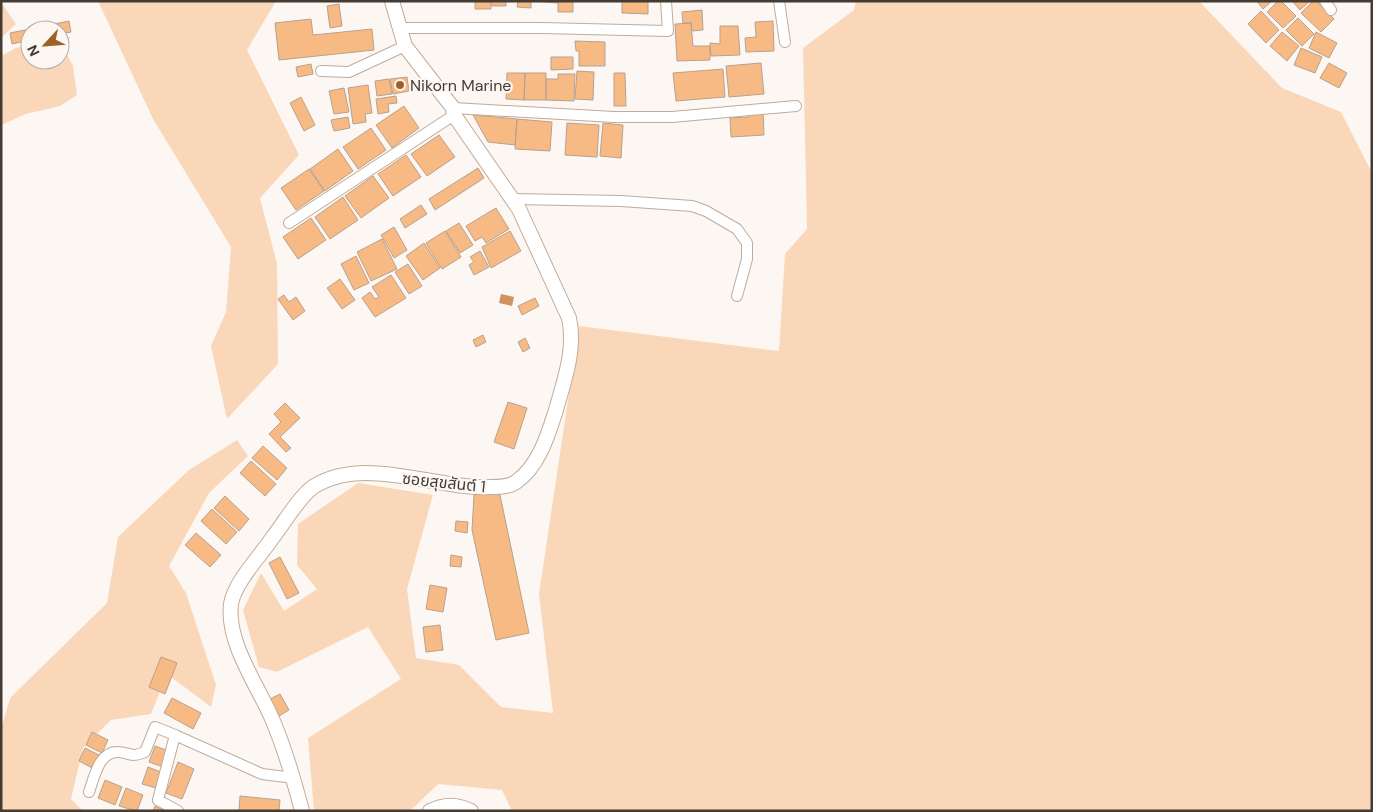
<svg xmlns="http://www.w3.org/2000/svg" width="1373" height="812" font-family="'DM Sans','Noto Sans Thai',sans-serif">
  <rect width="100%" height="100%" fill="#fcf7f3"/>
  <path fill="#fad7b9" d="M98,1H276L247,50L299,155L260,198L277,264L278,364L227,419L211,346L226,312L231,247L153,119Z
    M856,1H1199L1282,88L1341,112L1372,173V811H512L502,790L438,784L410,811H314L308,738L401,679L368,627L277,672L259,667L243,610L261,573L284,611L317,589L297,565L298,524L358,483L433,495L407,589L416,658L459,665L501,707L553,713L539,594L579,326L779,351L785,254L807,229L803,48L854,10Z
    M1,5H3L16,24L1,38Z
    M70,37L64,48L73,66L77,95L60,106L26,114L1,125V56L16,48L30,45V60H60V39Z
    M237,440L248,456L209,493L169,566L186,593L216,685L211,707L167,674L151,714L111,720L83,748L71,799L83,811H1V729L10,698L107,603L118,537L189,470Z"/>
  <path fill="#cf945f" d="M501,294L514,297L512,306L499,303Z"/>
  <path fill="#f7ba84" stroke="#b8a18e" d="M475,1H491V9H475Z
    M492,1H506V6H492Z
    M518,1H531V8L517,7Z
    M534,1H573V12H558V3Z
    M622,1H648V14L622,13Z
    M1257,1H1272L1263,9Z
    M1278,1H1281L1296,16L1283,28L1267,12Z
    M1292,1H1310L1300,10Z
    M1313,1H1317L1334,19L1321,32L1301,13Z
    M339,4L342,26L330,28L327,6Z
    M702,10L703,30L692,31L691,23H683L682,12Z
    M1261,11L1279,30L1266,43L1248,24Z
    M1298,18L1314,34L1302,46L1286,30Z
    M311,19L313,35L372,29L374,50L279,60L275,23Z
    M69,21L71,32L60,34V30H30V40L12,44L10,33Z
    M773,21L774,51L746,52L745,38L756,37L755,22Z
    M691,23L693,46H710V60L677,61L675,24Z
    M720,26H738L740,55L711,56L710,43L720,44Z
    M1282,32L1299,46L1287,61L1270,46Z
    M1316,32L1337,43L1329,58L1309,48Z
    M575,41L605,42V66H579V51H576Z
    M1301,48L1322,57L1315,73L1294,65Z
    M551,57H573V69L551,70Z
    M761,63L764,94L729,97L726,66Z
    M1329,63L1347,73L1339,88L1320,78Z
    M311,64L313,74L298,77L296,67Z
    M723,69L725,97L676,101L673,73Z
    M577,71L594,72L593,100L575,99Z
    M507,73H525L524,100L506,99Z
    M525,73H546V100H524Z
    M614,73H625L626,106H614Z
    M558,74H575L574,101L546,100V79H558Z
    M407,77L409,91L393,94L390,79Z
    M389,79L392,94L377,96L375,81Z
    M368,85L372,113L365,114L366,122L353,124L348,88Z
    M344,88L349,112L334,114L329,91Z
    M396,96L397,103L388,104L389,112L378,114L376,99Z
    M301,97L315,125L304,131L290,103Z
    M404,106L419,128L392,148L376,125Z
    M763,111L764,135L731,137L730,118L749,117V112Z
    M473,115L517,119L515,145L488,142Z
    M348,117L350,128L334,131L331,120Z
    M517,119L552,122L550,151L515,149Z
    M567,123L599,125L597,157L565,155Z
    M603,123L623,125L621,158L600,156Z
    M371,128L386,150L358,169L343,147Z
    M439,135L455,157L427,176L411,154Z
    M338,149L353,171L325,191L310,169Z
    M406,155L421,177L393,196L378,174Z
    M478,168L484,178L435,210L429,199Z
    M309,169L324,191L296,210L281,188Z
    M373,176L389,198L361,218L345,196Z
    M343,197L358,220L330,239L315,217Z
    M421,205L427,214L405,228L400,219Z
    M496,208L509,229L486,243L482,237L475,241L466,226Z
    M311,218L326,240L298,259L283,237Z
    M459,223L473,245L460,253L446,231Z
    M394,227L407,250L394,258L381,235Z
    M445,231L461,257L442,269L426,243Z
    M510,231L521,251L491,268L482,247Z
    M382,239L397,269L371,281L357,252Z
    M424,243L440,268L423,280L406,256Z
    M480,251L489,267L474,275L469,265L474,262L470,257Z
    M356,256L369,283L354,290L341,264Z
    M408,264L422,286L409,294L395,272Z
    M391,275L406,298L375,317L362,298L370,292L375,299L379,297L372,287Z
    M340,279L355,300L342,309L327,288Z
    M284,295L289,302L296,297L305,311L293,320L278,299Z
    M535,298L539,306L522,315L518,306Z
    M483,335L486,342L476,347L473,340Z
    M525,338L530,348L523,352L518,342Z
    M508,402L527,408L514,449L494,442Z
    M285,403L300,418L280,437L291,448L286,452L269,434L281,422L274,414Z
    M263,446L287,468L277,480L252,458Z
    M251,461L276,484L265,496L240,473Z
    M496,490L500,495L529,633L496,640L472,530L474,495Z
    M225,496L249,519L239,531L214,508Z
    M212,509L237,532L226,544L201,521Z
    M456,521L468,522L467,533L455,531Z
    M196,533L221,555L210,567L185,545Z
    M451,555L462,557L461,567L450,566Z
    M280,557L299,593L287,599L269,563Z
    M430,585L447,588L443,612L426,609Z
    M440,625L443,650L426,652L423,627Z
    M161,657L177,663L165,694L149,687Z
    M280,694L289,710L279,716L270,699Z
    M172,698L201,713L193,729L164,713Z
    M92,732L108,740L102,753L86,745Z
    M155,746L169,751L163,767L149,762Z
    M85,748L101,756L94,769L79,761Z
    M178,762L194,769L182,799L166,793Z
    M148,767L161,772L156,788L142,784Z
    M105,780L122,787L115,805L98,798Z
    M126,788L143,795L137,811L119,806Z
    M240,796L280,800L279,811H239Z
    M155,806L165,811H153Z"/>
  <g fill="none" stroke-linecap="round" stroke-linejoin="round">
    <defs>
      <path id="street" d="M779,1L785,42
        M1325,1L1331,10
        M399,28H542L668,31L666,1
        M321,71L349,72L405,46
        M453,108L614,117H672L796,106
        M512,199L621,201L692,206L706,211L737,229L747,243V259L737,296
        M289,223L454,115
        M89,792C94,778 99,751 118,752C132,753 130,758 145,752L155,727L175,735
        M178,811L158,800L175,735L262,774L294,778"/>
      <path id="secondary" d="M302,811C294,780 285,750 273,721C259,687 226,643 231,604C234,583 261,555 273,537C284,523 299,497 313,487C364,454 435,490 491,487C500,487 509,487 516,482C539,466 548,435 556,410C564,381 576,349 569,318L519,209L454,115L453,108L405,46L392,1
        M430,811C445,804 456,804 471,811"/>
    </defs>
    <use href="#street" stroke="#c2ab98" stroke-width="12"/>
    <use href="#secondary" stroke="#c2ab98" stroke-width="16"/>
    <use href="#street" stroke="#fff" stroke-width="10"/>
    <use href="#secondary" stroke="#fff" stroke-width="14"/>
  </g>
  <circle fill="#9f6226" stroke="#fcf7f3" stroke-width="2" cx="400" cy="85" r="5"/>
  <g text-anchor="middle" stroke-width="4.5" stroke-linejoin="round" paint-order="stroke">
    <g font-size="16" fill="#443b33" stroke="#fcf7f3" text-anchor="start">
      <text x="410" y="91">Nikorn Marine</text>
    </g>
    <g font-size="16" fill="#443b33" stroke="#fcf7f3">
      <text transform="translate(444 482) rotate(6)" y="6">ซอยสุขสันต์ 1</text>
    </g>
  </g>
  <rect width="1373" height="812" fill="none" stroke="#443b33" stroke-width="5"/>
  <g transform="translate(45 45) rotate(244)"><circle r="24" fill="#fcf7f3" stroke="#b2aca6"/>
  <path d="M0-4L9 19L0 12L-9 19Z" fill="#9f6226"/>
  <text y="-8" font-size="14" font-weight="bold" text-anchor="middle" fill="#443b33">N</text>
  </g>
</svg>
